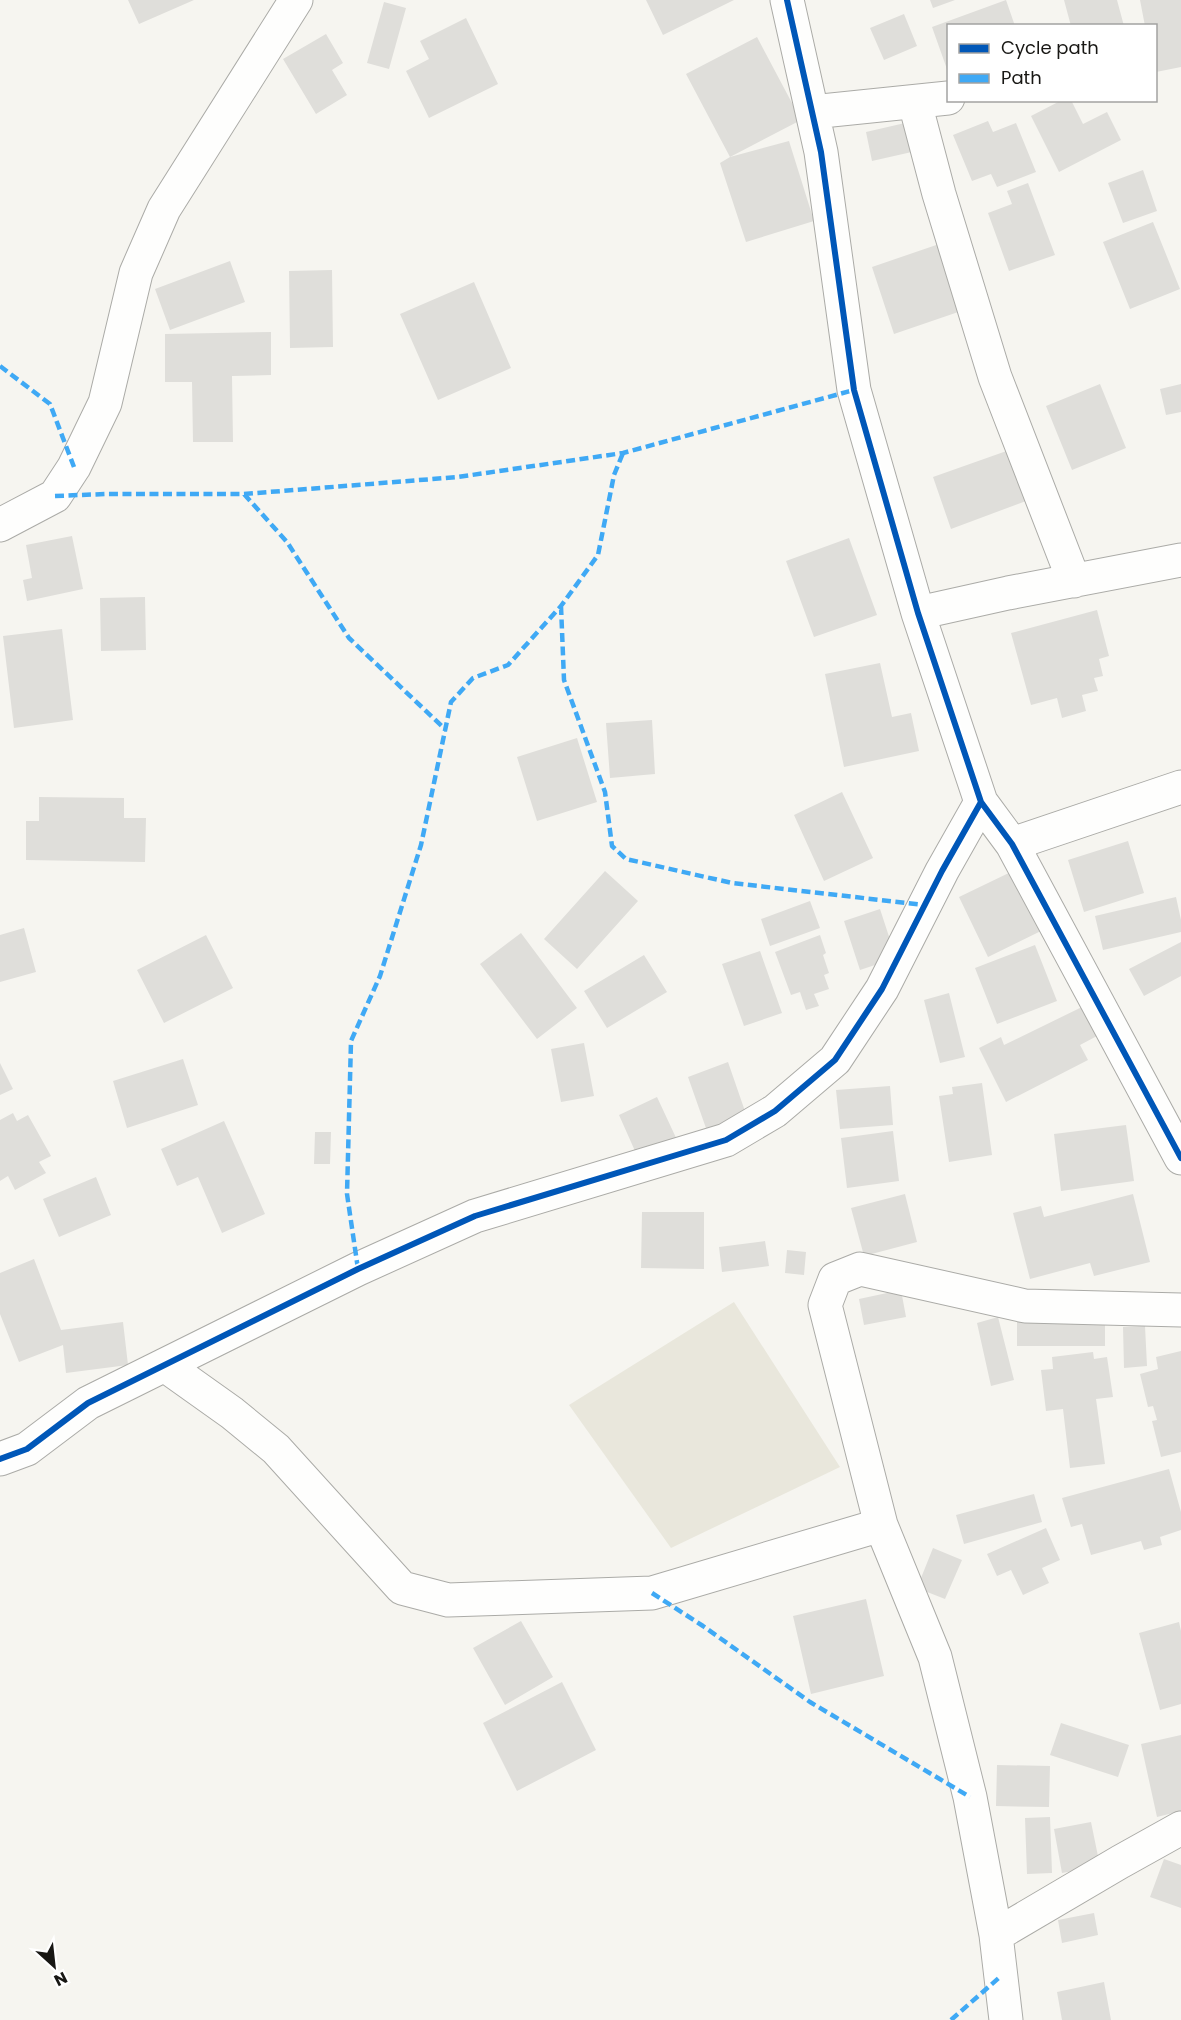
<svg xmlns="http://www.w3.org/2000/svg" width="1181" height="2020" font-family="Poppins,sans-serif">
  <rect width="100%" height="100%" fill="#f6f5f0"/>
  <path fill="#e9e7dc" d="M734,1302L840,1467L671,1548L569,1405Z"/>
  <path fill="#dfdeda" d="M128,0H194L139,24Z
    M646,0H734L663,35Z
    M930,0H955L933,8Z
    M1006,0L1015,26H948V72L932,27Z
    M1064,0H1117L1124,26H1071Z
    M1140,0H1181V67L1156,72V26H1145Z
    M384,2L406,8L389,69L367,63Z
    M904,14L917,46L884,60L870,28Z
    M466,18L498,84L429,118L406,71L429,59L420,41Z
    M326,34L343,63L332,70L347,95L316,114L283,59Z
    M757,37L801,120L730,157L686,74Z
    M1062,100H1071L1083,124L1107,112L1121,140L1059,172L1031,116Z
    M918,120L925,149L872,161L866,132Z
    M988,121L993,132L1016,123L1036,172L997,187L991,174L972,181L953,135Z
    M789,141L814,221L746,242L720,163L730,157Z
    M1143,170L1157,211L1123,223L1108,183Z
    M1028,183L1055,255L1009,271L988,213L1012,204L1007,191Z
    M1153,222L1180,289L1130,309L1103,242Z
    M945,242L967,309L894,334L872,267Z
    M230,261L245,302L170,330L155,289Z
    M332,270L333,347L290,348L289,271Z
    M474,282L511,368L438,400L400,314Z
    M271,332V375L232,376L233,442H193L192,382H165V334Z
    M1100,384L1126,448L1072,470L1046,406Z
    M1181,384V412L1166,415L1160,389Z
    M1015,448L1034,498L951,529L933,477Z
    M72,536L83,589L27,601L23,580L32,578L26,545Z
    M849,538L877,615L814,637L786,561Z
    M145,597L146,650L101,651L100,598Z
    M1097,610L1109,656L1099,659L1103,676L1094,678L1098,691L1082,695L1086,711L1062,718L1057,698L1031,705L1011,633Z
    M62,629L73,720L14,728L3,636Z
    M880,663L892,717L911,713L919,751L844,767L825,674Z
    M652,720L655,774L610,778L606,723Z
    M577,738L597,802L537,821L517,757Z
    M842,792L873,858L824,881L794,815Z
    M39,797L124,798V818H146L145,862L26,860V821H39Z
    M1128,841L1144,893L1084,912L1068,860Z
    M1015,870L1043,930L988,957L959,897Z
    M605,871L638,901L577,969L544,939Z
    M1176,897L1181,920V932L1103,950L1095,916Z
    M810,901L820,928L770,946L761,919Z
    M880,909L896,958L860,970L844,921Z
    M24,928L36,972L0,982V935Z
    M521,933L577,1008L537,1039L480,964Z
    M206,935L233,988L164,1023L137,970Z
    M820,935L826,953L823,955L829,973L824,975L829,989L814,994L819,1006L806,1010L800,992L791,995L775,952Z
    M1181,942V976L1144,996L1129,969Z
    M1035,945L1057,1001L997,1024L975,968Z
    M760,951L782,1013L744,1026L722,964Z
    M644,955L667,992L607,1028L584,991Z
    M949,993L965,1057L940,1063L924,1000Z
    M1082,1007L1097,1036L1080,1045L1088,1060L1006,1102L979,1048L1001,1037L1004,1045Z
    M584,1043L594,1096L561,1102L551,1049Z
    M183,1059L198,1105L127,1128L113,1081Z
    M728,1062L747,1117L707,1131L688,1077Z
    M0,1063L13,1089L0,1095Z
    M982,1083L992,1155L949,1162L939,1096L953,1094L952,1087Z
    M890,1086L893,1125L840,1129L836,1090Z
    M657,1097L678,1142L639,1160L619,1115Z
    M13,1113L17,1121L28,1115L51,1156L39,1162L46,1173L15,1190L8,1176L0,1181V1120Z
    M224,1121L265,1214L222,1233L198,1177L177,1186L161,1149Z
    M1126,1125L1134,1181L1061,1191L1054,1134Z
    M893,1131L899,1181L847,1188L841,1138Z
    M315,1132H331L330,1164H314Z
    M96,1177L111,1215L59,1237L43,1199Z
    M905,1194L917,1242L864,1256L851,1208Z
    M1133,1194L1150,1262L1094,1276L1090,1263L1030,1279L1013,1213L1041,1206L1044,1217Z
    M642,1212H704V1269L641,1268Z
    M765,1241L769,1266L722,1272L719,1247Z
    M787,1250L806,1252L804,1275L785,1273Z
    M34,1259L61,1330L123,1322L128,1365L66,1373L63,1345L19,1362L0,1314V1273Z
    M901,1290L906,1317L864,1325L859,1299Z
    M998,1317L1014,1380L991,1386L977,1323Z
    M1017,1317L1105,1318V1346H1017Z
    M1145,1326L1147,1366L1124,1368L1123,1327Z
    M1181,1351V1452L1161,1457L1152,1421L1157,1420L1153,1406L1148,1407L1140,1374L1158,1369L1156,1357Z
    M1093,1352L1094,1359L1107,1357L1113,1397L1096,1399L1105,1464L1070,1468L1063,1409L1046,1411L1041,1370L1053,1369L1052,1357Z
    M1169,1469L1181,1512V1530L1160,1537L1162,1545L1144,1550L1141,1541L1091,1555L1082,1524L1071,1527L1062,1498Z
    M1034,1494L1042,1522L964,1544L956,1515Z
    M1046,1528L1060,1560L1042,1568L1049,1583L1023,1595L1011,1570L997,1576L987,1554Z
    M933,1548L962,1560L945,1599L917,1588Z
    M866,1599L884,1676L811,1694L793,1616Z
    M521,1621L553,1677L505,1705L473,1648Z
    M1179,1622L1181,1631V1704L1160,1710L1139,1633Z
    M562,1682L596,1750L517,1791L483,1723Z
    M1061,1723L1129,1745L1118,1777L1050,1755Z
    M1181,1735V1811L1157,1817L1141,1744Z
    M997,1765L1050,1766L1049,1807L996,1806Z
    M1050,1817L1052,1873L1027,1874L1025,1818Z
    M1091,1822L1100,1866L1062,1873L1054,1829Z
    M1164,1859L1181,1865V1908L1150,1897Z
    M1094,1913L1098,1935L1062,1943L1058,1920Z
    M1104,1982L1111,2020H1062L1057,1992Z"/>
  <g fill="none" stroke-linecap="round" stroke-linejoin="round">
    <defs>
      <path id="minor" d="M787,0L821,152L854,390L918,613L981,802L1012,844L1181,1158
        M915,103L939,194L995,377L1074,581
        M812,112L948,98
        M0,525L55,496L74,467L105,403L136,273L164,209L296,0
        M918,613L1008,593L1181,560
        M1012,844L1181,787
        M166,1366L232,1413L276,1449L402,1588L448,1600L652,1593L881,1525
        M0,1459L27,1449L88,1403L358,1269L475,1216L726,1140L775,1111L835,1060L882,989L942,871L981,802
        M996,1935L1120,1862L1181,1828
        M1006,2020L996,1935L970,1797L935,1657L881,1525L825,1305L835,1279L860,1269L1025,1306L1181,1310"/>
    </defs>
    <use href="#minor" stroke="#ababa7" stroke-width="35"/>
    <use href="#minor" stroke="#fefefd" stroke-width="33"/>
    <path stroke="#3fa9f5" stroke-width="4.5" stroke-dasharray="9 4.5" stroke-linecap="butt" d="M0,366L50,404L74,467
      M244,494L287,542L349,638L446,730
      M55,496L106,494H244L458,477L623,453L854,390
      M561,606L564,680L605,792L612,846L626,859L732,883L924,905
      M358,1269L347,1194L351,1041L380,976L421,845L451,702L473,678L508,665L561,606L598,555L614,475L623,453
      M652,1593L703,1626L810,1702L970,1797
      M951,2020L1001,1976"/>
    <defs>
      <path id="cycleway" d="M787,0L821,152L854,390L918,613L981,802L1012,844L1181,1158
        M0,1459L27,1449L88,1403L358,1269L475,1216L726,1140L775,1111L835,1060L882,989L942,871L981,802"/>
    </defs>
    <use href="#cycleway" stroke="#fff" stroke-width="10"/>
    <use href="#cycleway" stroke="#0057b8" stroke-width="6"/>
  </g>
  <rect x="947" y="24" width="210" height="78" fill="#ffffff" stroke="#a3a2a1" stroke-width="1.5"/>
  <rect x="959" y="44" width="30" height="9" fill="#0057b8" stroke="#a3a2a1" stroke-width="1.5"/>
  <text x="1001" y="54" font-size="18" fill="#181714">Cycle path</text>
  <rect x="959" y="74" width="30" height="9" fill="#3fa9f5" stroke="#a3a2a1" stroke-width="1.5"/>
  <text x="1001" y="84" font-size="18" fill="#181714">Path</text>
  <g transform="translate(54 1966) rotate(153)" stroke="#ffffff" stroke-width="4.5" paint-order="stroke">
  <path d="M0-4.5L10 22L0 15L-10 22Z" fill="#181714"/>
  <text y="-9" font-size="16" font-weight="bold" text-anchor="middle" fill="#181714">N</text>
  </g>
</svg>
